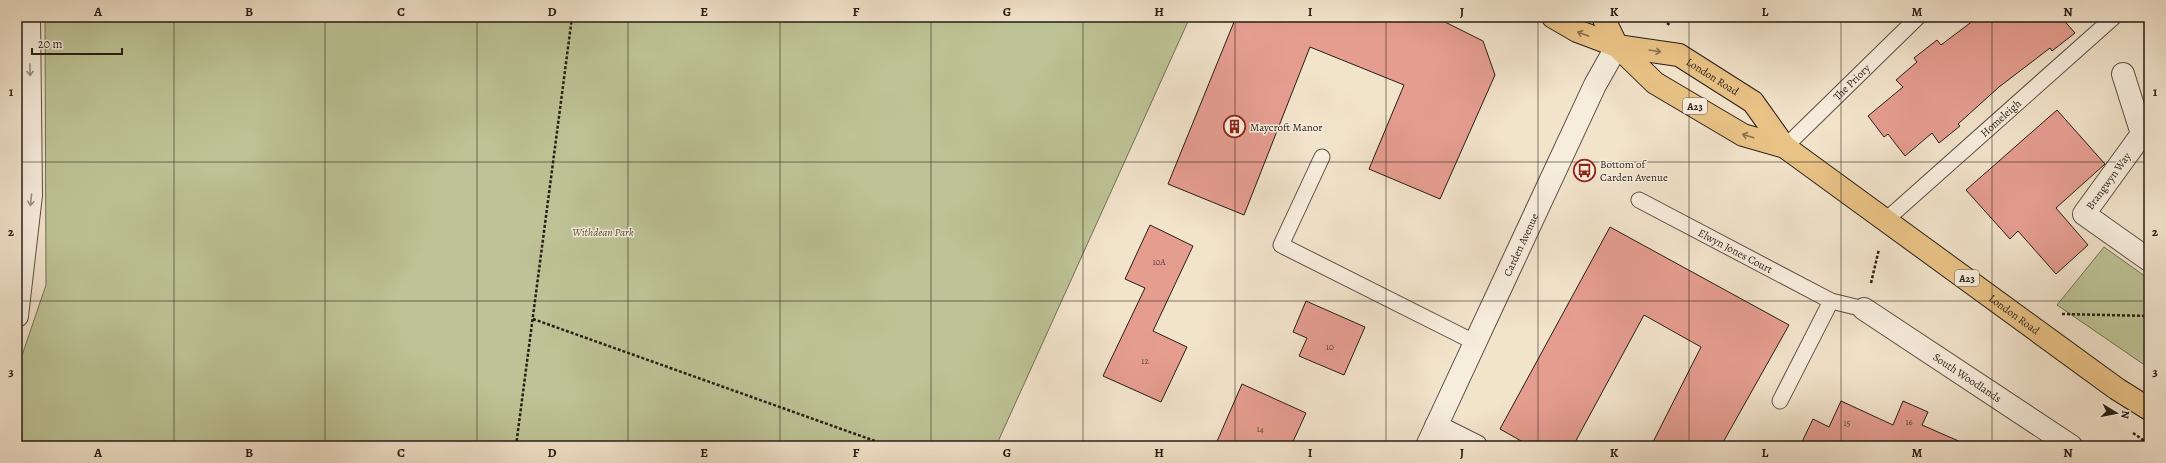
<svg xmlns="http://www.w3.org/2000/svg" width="2166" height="463" font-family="Alegreya,serif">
  <rect width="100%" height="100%" fill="#f2e3cb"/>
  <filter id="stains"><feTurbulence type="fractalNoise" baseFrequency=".005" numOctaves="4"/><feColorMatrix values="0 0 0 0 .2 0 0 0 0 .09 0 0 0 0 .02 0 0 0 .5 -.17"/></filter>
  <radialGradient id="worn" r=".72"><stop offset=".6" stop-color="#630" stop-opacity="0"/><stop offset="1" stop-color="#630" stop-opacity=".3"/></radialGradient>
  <path fill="#bdc396" stroke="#727055" d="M45,17H1190L996,446H17V370L46,285Z
    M2104,247L2149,279V368L2057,305Z"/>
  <path fill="#e59d90" stroke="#271e14" d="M1236,17H1435L1483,41L1495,75L1440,199L1369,169L1404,85L1310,47L1244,215L1168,184Z
    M1978,17H2061L2075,33L2052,51L2050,48L1999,87L1958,124L1960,126L1939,143L1932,133L1905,156L1888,134L1884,137L1868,116L1903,87L1896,80L1917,62L1914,58L1937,40L1941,45Z
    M2057,110L2105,164L2056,208L2088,245L2056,274L2018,231L2010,239L1966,190Z
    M1150,225L1193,246L1153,331L1187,347L1161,402L1103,376L1145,288L1125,279Z
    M1610,227L1789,325L1721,446H1651L1701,347L1644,315L1573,446H1530L1500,429Z
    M1306,301L1365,327L1344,375L1299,356L1307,338L1293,332Z
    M1242,384L1306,413L1291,446H1215Z
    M1841,401L1893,425L1903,401L1928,412L1922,425L1970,446H1800L1813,419L1829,427Z"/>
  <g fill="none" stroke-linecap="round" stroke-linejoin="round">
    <defs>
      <g id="service">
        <path id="s1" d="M1785,147L1918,17"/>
        <path d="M1322,157L1281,245L1476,343"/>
        <path id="s2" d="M1639,200L1831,301L1864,309"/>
        <path id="s3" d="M1887,219L2114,17"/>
        <path d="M1780,401L1831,301"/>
      </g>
      <g id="minor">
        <path d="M2123,74L2142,134L2084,214L2149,260"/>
        <path id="s4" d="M1864,309L2071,446"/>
        <path d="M17,316L31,195L29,17"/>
        <path d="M1436,426L1476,446"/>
      </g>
      <g id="tertiary">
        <path id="s5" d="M1427,446L1595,85L1617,46"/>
      </g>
      <g id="trunk">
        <path id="s6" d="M1553,17L1577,31L1617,46L1679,55L1753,102L1785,147"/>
        <path id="s7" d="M1603,17L1617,46L1655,83L1743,135L1785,147L2117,389L2149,409"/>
      </g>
    </defs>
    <use href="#service" stroke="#5a4f42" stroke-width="17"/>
    <use href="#minor" stroke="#5a4f42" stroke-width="24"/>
    <use href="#tertiary" stroke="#5a4f42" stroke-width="24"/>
    <use href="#trunk" stroke="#271e14" stroke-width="24"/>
    <path stroke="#271e14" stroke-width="2.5" stroke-dasharray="3 2" stroke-linecap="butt" d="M1659,17L1671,26
      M1871,283L1879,249
      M2062,314L2149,316
      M533,319L889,446
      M2133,433L2149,444
      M516,446L572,17"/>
    <use href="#service" stroke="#f7eddd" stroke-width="15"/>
    <use href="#minor" stroke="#f7eddd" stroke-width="22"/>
    <use href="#tertiary" stroke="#f7eddd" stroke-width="22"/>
    <use href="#trunk" stroke="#e9c286" stroke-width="22"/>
  </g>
  <defs><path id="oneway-shaft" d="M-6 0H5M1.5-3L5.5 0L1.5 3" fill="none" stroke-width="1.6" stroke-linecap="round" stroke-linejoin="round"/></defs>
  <g stroke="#88704d">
    <use href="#oneway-shaft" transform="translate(1583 34) rotate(-160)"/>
    <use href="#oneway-shaft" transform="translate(1655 51) rotate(9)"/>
    <use href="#oneway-shaft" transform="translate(1748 136) rotate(-162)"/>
  </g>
  <g stroke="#999083">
    <use href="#oneway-shaft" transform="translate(30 70) rotate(89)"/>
    <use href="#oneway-shaft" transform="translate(31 200) rotate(95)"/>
  </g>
  <path fill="none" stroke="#271e14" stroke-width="1" stroke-opacity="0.55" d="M174,17V446M325,17V446M477,17V446M628,17V446M780,17V446M931,17V446M1083,17V446M1235,17V446M1386,17V446M1538,17V446M1689,17V446M1841,17V446M1992,17V446M17,162H2149M17,301H2149"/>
  <defs>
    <symbol id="building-ring" viewBox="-11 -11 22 22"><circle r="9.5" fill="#f7eddd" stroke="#8f2418" stroke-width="1.5"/><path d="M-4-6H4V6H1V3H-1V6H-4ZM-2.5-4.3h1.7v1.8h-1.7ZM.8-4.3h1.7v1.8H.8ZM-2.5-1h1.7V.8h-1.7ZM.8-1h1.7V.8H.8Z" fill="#8f2418"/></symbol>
    <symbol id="bus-ring" viewBox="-11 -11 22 22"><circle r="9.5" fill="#f7eddd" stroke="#8f2418" stroke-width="1.5"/><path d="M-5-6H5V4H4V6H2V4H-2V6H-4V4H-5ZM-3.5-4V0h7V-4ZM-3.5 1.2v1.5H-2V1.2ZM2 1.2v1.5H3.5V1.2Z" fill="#8f2418"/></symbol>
  </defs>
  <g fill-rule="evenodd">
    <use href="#building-ring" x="1222" y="114" width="25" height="25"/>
    <use href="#bus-ring" x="1572" y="158" width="25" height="25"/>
  </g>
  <g text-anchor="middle" stroke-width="3" stroke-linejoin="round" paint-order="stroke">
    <g font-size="9" fill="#563e33">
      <text x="1159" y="265">10A</text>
      <text x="1330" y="350">10</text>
      <text x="1145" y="364">12</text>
      <text x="1909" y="425">16</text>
      <text x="1847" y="426">15</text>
      <text x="1260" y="432">14</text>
    </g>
    <g fill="#f7eddd" stroke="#655c50" stroke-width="1">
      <rect x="1683" y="98" width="24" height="16" rx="3"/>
      <rect x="1955" y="270" width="24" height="16" rx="3"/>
    </g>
    <g font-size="10" font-weight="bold" fill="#271e14">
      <text x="1695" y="110">A23</text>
      <text x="1967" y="282">A23</text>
    </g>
    <g font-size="11" fill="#271e14" stroke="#f7eddd">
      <text dy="4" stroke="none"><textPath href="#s6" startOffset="173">London Road</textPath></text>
      <text dy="4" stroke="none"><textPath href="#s1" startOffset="93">The Priory</textPath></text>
      <text dy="4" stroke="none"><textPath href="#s3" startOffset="152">Homeleigh</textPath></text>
      <text transform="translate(2108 181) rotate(-54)" y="4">Brangwyn Way</text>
      <text dy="4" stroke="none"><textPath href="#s5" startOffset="222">Carden Avenue</textPath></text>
      <text dy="4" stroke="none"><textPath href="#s2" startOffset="109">Elwyn Jones Court</textPath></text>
      <text dy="4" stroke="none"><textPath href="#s7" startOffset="515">London Road</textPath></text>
      <text dy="4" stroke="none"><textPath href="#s4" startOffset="124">South Woodlands</textPath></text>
    </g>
    <g font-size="11" fill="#271e14" stroke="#f7eddd" text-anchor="start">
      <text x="1250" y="131">Maycroft Manor</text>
      <text x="1600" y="168">Bottom of<tspan x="1600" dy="13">Carden Avenue</tspan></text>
    </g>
    <g font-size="11" font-style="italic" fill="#54503b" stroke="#f7eddd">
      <text x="603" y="236">Withdean Park</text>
    </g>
  </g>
  <rect width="2166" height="463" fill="none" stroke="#f2e3cb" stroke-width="44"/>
  <g transform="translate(2116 413) rotate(100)" stroke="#f7eddd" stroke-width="3" paint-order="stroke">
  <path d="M0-3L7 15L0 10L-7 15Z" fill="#271e14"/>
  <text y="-6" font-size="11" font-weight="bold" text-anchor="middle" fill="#271e14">N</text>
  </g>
  <path d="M32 48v6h90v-6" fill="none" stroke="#271e14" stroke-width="2"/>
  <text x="38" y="48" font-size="12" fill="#271e14" stroke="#f7eddd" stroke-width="3" paint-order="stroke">20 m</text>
  <rect x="22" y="22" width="2122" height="419" fill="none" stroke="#271e14" stroke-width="1.5"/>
  <g font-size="13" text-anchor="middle" font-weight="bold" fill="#271e14">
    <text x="98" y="16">A</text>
    <text x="249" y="16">B</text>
    <text x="401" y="16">C</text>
    <text x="552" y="16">D</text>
    <text x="704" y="16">E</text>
    <text x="856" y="16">F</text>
    <text x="1007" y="16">G</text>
    <text x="1159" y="16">H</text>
    <text x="1310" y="16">I</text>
    <text x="1462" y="16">J</text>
    <text x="1614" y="16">K</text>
    <text x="1765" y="16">L</text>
    <text x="1917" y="16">M</text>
    <text x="2068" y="16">N</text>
    <text x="11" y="96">1</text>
    <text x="2155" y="96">1</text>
    <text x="11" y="236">2</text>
    <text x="2155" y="236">2</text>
    <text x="11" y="376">3</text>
    <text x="2155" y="376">3</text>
    <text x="98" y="457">A</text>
    <text x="249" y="457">B</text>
    <text x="401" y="457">C</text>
    <text x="552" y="457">D</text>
    <text x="704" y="457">E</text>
    <text x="856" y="457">F</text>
    <text x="1007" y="457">G</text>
    <text x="1159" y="457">H</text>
    <text x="1310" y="457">I</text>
    <text x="1462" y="457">J</text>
    <text x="1614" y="457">K</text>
    <text x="1765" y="457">L</text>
    <text x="1917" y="457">M</text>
    <text x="2068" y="457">N</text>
  </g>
  <rect width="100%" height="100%" filter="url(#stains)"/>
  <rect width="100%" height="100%" fill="url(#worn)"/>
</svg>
